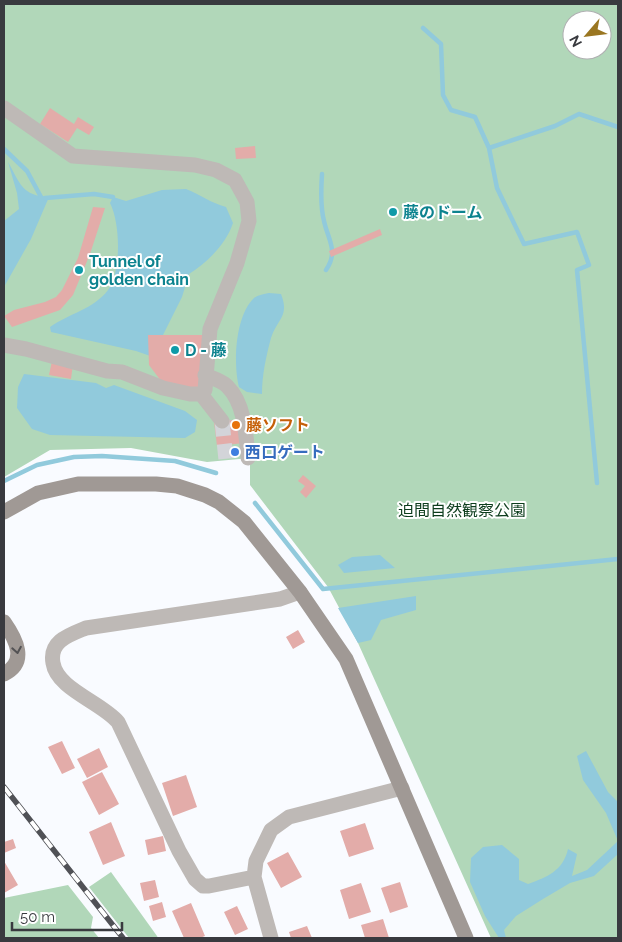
<svg xmlns="http://www.w3.org/2000/svg" width="622" height="942" font-family="Raleway,'Noto Sans JP',sans-serif">
  <rect width="100%" height="100%" fill="#f9fbff"/>
  <path fill="#b1d7b9" fill-rule="evenodd" d="M4,4H618V938H491L358,643L328,587L250,485V458L207,462L131,448L50,450L4,477ZM572,20H602V50H572Z
    M111,872L157,936L158,938H129L89,887Z
    M68,885L93,917L91,928L99,938H4V898Z"/>
  <path fill="#91cadc" d="M8,162C20,183 22,196 49,197L31,239L4,287V221L19,209L17,193Z
    M186,189C201,195 211,203 226,207L233,223C226,244 207,263 189,274L182,297L157,347L156,358L136,351L51,332L50,327C68,314 94,309 108,290C122,271 120,222 110,203L113,197L126,201L162,190Z
    M269,293L281,294C290,317 277,319 271,338C266,357 262,375 262,394L247,392L239,387C233,364 235,316 254,298C258,295 264,294 269,293Z
    M24,374L96,383L106,388L114,385L185,411L197,420L195,432L185,438L50,435L32,429L17,408L18,387Z
    M380,555L395,568L344,573L338,565L352,557Z
    M416,596V610L381,620L371,640L358,643L338,608Z
    M586,751L608,792L618,802V854L594,876L570,883L543,899L516,916L504,930L506,938H499L485,916L470,882L471,858L483,847L502,845L519,859V880L528,884C547,877 563,871 568,849L577,854L572,876L587,870L618,841L606,813L583,780L577,756Z"/>
  <g fill="none" stroke-linecap="round" stroke-linejoin="round">
    <path stroke="#91cadc" stroke-width="4.5" d="M423,28L441,44L443,95L451,110L475,117L489,148L497,188L524,244L577,232L589,265L577,270L597,483
      M489,148L555,126L579,114L618,127
      M4,149L27,171L41,197
      M322,174C321,189 320,206 324,221C328,240 339,251 326,270
      M45,198L94,194L113,197
      M4,481L37,465L74,457L102,456L175,461L216,473
      M255,503L323,589L618,559"/>
  </g>
  <path fill="#e3aca9" d="M50,108L74,124L78,117L94,127L89,135L77,128L68,142L40,124Z
    M255,146L256,158L236,159L235,148Z
    M93,207L105,208L90,254L73,295L60,310L12,327L4,316L14,310L45,302L56,297L62,290L78,258Z
    M380,229L382,235L331,257L329,251Z
    M148,335H202V388L164,385L149,365Z
    M52,361L73,364L71,379L49,375Z
    M242,419L244,443L217,446L214,422Z
    M303,475L316,486L306,498L300,492L305,486L298,481Z
    M298,630L305,642L293,649L286,637Z
    M62,741L75,768L62,774L48,747Z
    M99,748L108,767L87,778L77,759Z
    M102,772L119,804L99,815L82,782Z
    M186,775L197,807L173,816L162,783Z
    M111,822L125,856L103,865L89,832Z
    M365,823L374,849L349,857L340,831Z
    M163,836L166,851L148,855L145,840Z
    M13,839L16,848L4,853V842Z
    M288,852L302,877L281,888L267,863Z
    M4,861L18,885L4,893Z
    M155,880L159,897L144,901L140,883Z
    M400,882L408,907L390,913L381,888Z
    M361,883L371,912L349,919L340,890Z
    M162,902L166,917L153,921L149,906Z
    M191,903L205,936L200,938H184L172,911Z
    M237,906L248,929L235,935L224,912Z
    M383,919L389,938H365L361,925Z
    M307,926L312,938H291L289,932Z"/>
  <g fill="none" stroke-linecap="round" stroke-linejoin="round">
    <path stroke="#d3d4d9" stroke-width="15" stroke-dasharray="15 8" stroke-linecap="butt" d="M222,421L226,460"/>
    <path stroke="#beb9b6" stroke-width="15" d="M4,108L73,156L195,165L216,170L235,180L247,202L249,221L237,263L210,329L205,390L201,394H190L163,388L122,372L107,371L26,349L4,345
      M205,375C212,378 222,381 227,386C245,404 246,434 248,458
      M201,394L222,421
      M254,877L209,886H203L195,879L179,851L118,722C101,702 57,689 53,663C49,641 69,635 86,628L280,599L300,592
      M271,938L254,877L256,861L271,830L289,817L402,788"/>
    <path stroke="#a09995" stroke-width="15" d="M4,512L38,493L78,484H156L177,486L205,495L219,502L244,522L300,592L346,659L466,938
      M4,622C16,639 28,662 4,674"/>
    <defs>
      <path id="rail" d="M4,787L123,938"/>
    </defs>
    <use href="#rail" stroke="#505156" stroke-width="5.5"/>
    <use href="#rail" stroke="#fff" stroke-width="4" stroke-dasharray="11" stroke-linecap="butt"/>
  </g>
  <defs><path id="oneway-chevron" d="M-2-3.5L2.5 0L-2 3.5" fill="none" stroke-width="1.6" stroke-linecap="round" stroke-linejoin="round" transform="scale(1.25)"/></defs>
  <use stroke="#535254" href="#oneway-chevron" transform="translate(17 650) rotate(80)"/>
  <g fill="#0f9aa8" stroke="#fff" stroke-width="2">
    <circle cx="393" cy="212" r="5"/>
    <circle cx="79" cy="270" r="5"/>
    <circle cx="175" cy="350" r="5"/>
  </g>
  <circle fill="#e8710a" stroke="#fff" stroke-width="2" cx="236" cy="425" r="5"/>
  <circle fill="#3f7fe0" stroke="#fff" stroke-width="2" cx="235" cy="452" r="5"/>
  <g text-anchor="middle" stroke-width="4" stroke-linejoin="round" paint-order="stroke">
    <g font-size="16" font-weight="bold" fill="#0d838f" stroke="#fff" text-anchor="start">
      <text x="403" y="218">藤のドーム</text>
      <text x="89" y="267">Tunnel of<tspan x="89" dy="18">golden chain</tspan></text>
      <text x="185" y="356">D - 藤</text>
    </g>
    <g font-size="16" font-weight="bold" fill="#c56008" stroke="#fff" text-anchor="start">
      <text x="246" y="431">藤ソフト</text>
    </g>
    <g font-size="16" font-weight="bold" fill="#366cbe" stroke="#fff" text-anchor="start">
      <text x="245" y="458">西口ゲート</text>
    </g>
    <g font-size="16" fill="#0d3d1d" stroke="#fff">
      <text x="462" y="516">迫間自然観察公園</text>
    </g>
  </g>
  <rect width="622" height="942" fill="none" stroke="#393a3f" stroke-width="10"/>
  <g transform="translate(587 35) rotate(242)"><circle r="24" fill="#ffffff" stroke="#b0b0b2"/>
  <path d="M0-4L9 19L0 12L-9 19Z" fill="#9a7621"/>
  <text y="-8" font-size="14" font-weight="bold" text-anchor="middle" fill="#393a3f">N</text>
  </g>
  <path d="M12 922v8h110v-8" fill="none" stroke="#393a3f" stroke-width="2.5"/>
  <text x="20" y="922" font-size="15" fill="#393a3f" stroke="#ffffff" stroke-width="4" paint-order="stroke">50 m</text>
</svg>
